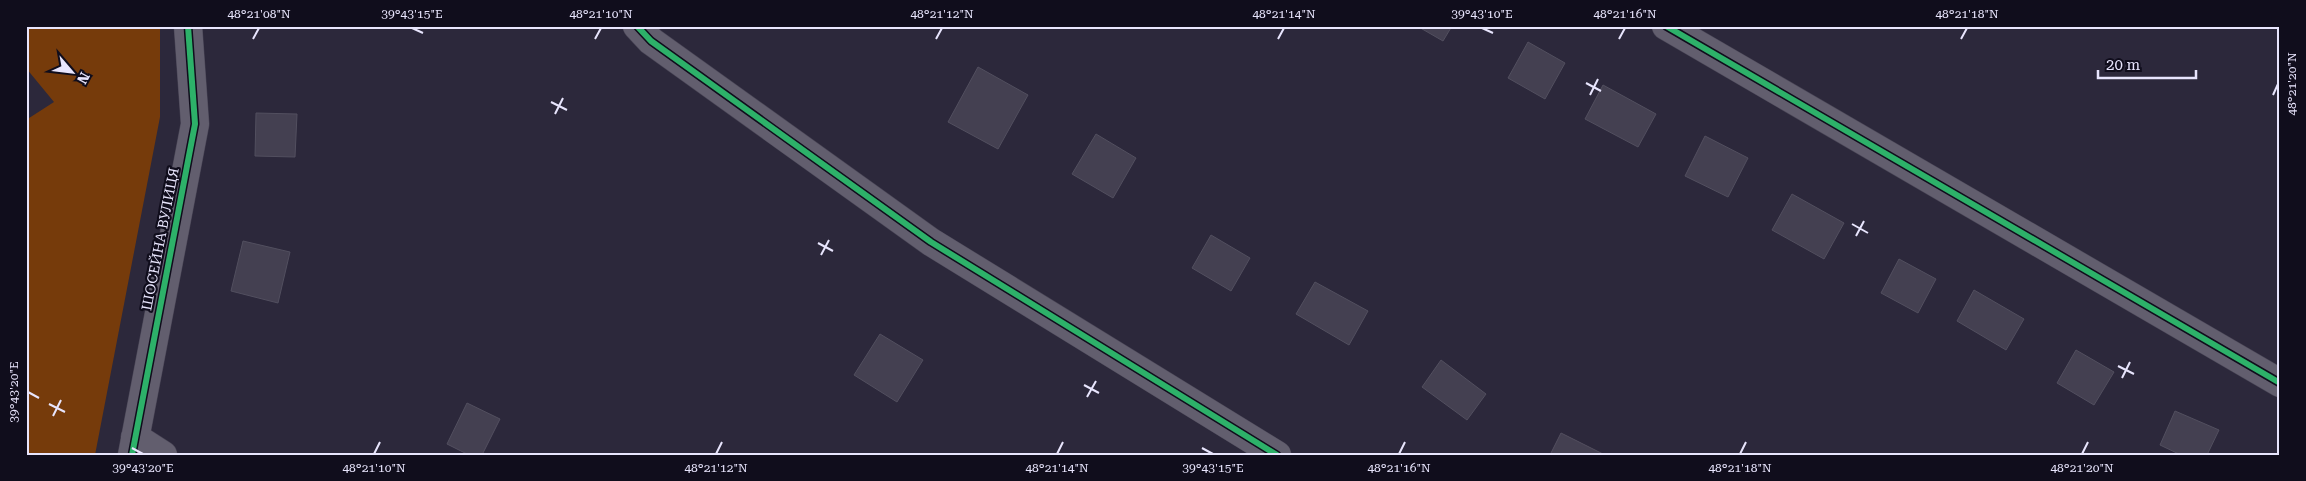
<svg xmlns="http://www.w3.org/2000/svg" width="2306" height="481" font-family="'Roboto Serif',serif">
  <rect width="100%" height="100%" fill="#2c283b"/>
  <path fill="#763b0b" d="M26,26H160V117L95,455H26V120L54,102L26,68Z"/>
  <path fill="#444051" stroke="#524f5f" d="M1417,26H1452L1443,41Z
    M1528,42L1565,63L1545,99L1508,78Z
    M978,67L1028,95L998,149L948,122Z
    M1603,85L1656,114L1638,147L1585,119Z
    M256,113L297,114L295,157L255,156Z
    M1096,134L1136,158L1113,198L1072,174Z
    M1705,136L1748,158L1728,197L1685,176Z
    M1792,194L1844,223L1824,259L1772,230Z
    M1211,235L1250,258L1231,291L1192,268Z
    M243,241L290,252L278,303L231,291Z
    M1899,259L1936,279L1918,313L1881,293Z
    M1315,282L1368,311L1349,345L1296,314Z
    M1974,290L2024,319L2006,350L1957,321Z
    M880,334L923,360L897,402L854,375Z
    M2076,350L2114,372L2094,405L2057,383Z
    M1441,360L1486,394L1467,420L1422,387Z
    M467,403L500,419L482,455H469L447,444Z
    M2175,411L2219,430L2207,455H2181L2160,445Z
    M1561,433L1605,455H1550Z"/>
  <g fill="none" stroke-linecap="round" stroke-linejoin="round">
    <defs>
      <path id="minor" d="M637,26L651,41L931,242L1277,455
        M1666,26L2280,383
        M135,437L163,455
        M132,455L195,124L188,26"/>
    </defs>
    <use href="#minor" stroke="#484455" stroke-width="29"/>
    <use href="#minor" stroke="#625e6e" stroke-width="28"/>
    <defs>
      <path id="cycleway" d="M637,26L651,41L931,242L1277,455
        M1666,26L2280,383
        M132,455L195,124L188,26"/>
    </defs>
    <use href="#cycleway" stroke="#100d1c" stroke-width="9"/>
    <use href="#cycleway" stroke="#2db169" stroke-width="6"/>
  </g>
  <path fill="none" stroke="#e8e5fd" stroke-width="2" d="M412,28L423,33M1482,28L1493,33M253,39L259,28M595,39L601,28M936,39L942,28M1278,39L1284,28M1619,39L1625,28M1961,39L1967,28M1586,83L1601,91M1590,95L1598,79M2273,95L2278,84M551,102L567,110M555,114L563,98M1852,224L1868,233M1856,236L1864,221M818,243L833,251M821,255L829,240M2118,366L2134,374M2122,378L2130,362M1084,385L1099,393M28,392L39,398M1087,397L1096,381M49,404L65,412M53,416L61,400M132,448L143,454M1202,448L1213,454M374,454L380,442M716,454L722,442M1057,454L1063,442M1399,454L1405,442M1740,454L1746,442M2082,454L2088,442"/>
  <g text-anchor="middle" stroke-width="4.5" stroke-linejoin="round" paint-order="stroke">
    <g font-size="14" fill="#e8e5fd" stroke="#100d1c">
      <text transform="translate(160 239) rotate(-79)" y="5">ШОСЕЙНА ВУЛИЦЯ</text>
    </g>
  </g>
  <rect width="2306" height="481" fill="none" stroke="#100d1c" stroke-width="55"/>
  <g transform="translate(72 72) rotate(118)" stroke="#100d1c" stroke-width="4" paint-order="stroke">
  <path d="M0-4L9 19L0 12L-9 19Z" fill="#e8e5fd"/>
  <text y="-8" font-size="14" font-weight="bold" text-anchor="middle" fill="#e8e5fd">N</text>
  </g>
  <path d="M2098 70v8h98v-8" fill="none" stroke="#e8e5fd" stroke-width="2.5"/>
  <text x="2106" y="70" font-size="15" fill="#e8e5fd" stroke="#100d1c" stroke-width="4" paint-order="stroke">20 m</text>
  <rect x="28" y="28" width="2250" height="426" fill="none" stroke="#e8e5fd" stroke-width="2"/>
  <g font-size="12" text-anchor="middle" fill="#e8e5fd">
    <text x="259" y="18">48°21'08"N</text>
    <text x="412" y="18">39°43'15"E</text>
    <text x="601" y="18">48°21'10"N</text>
    <text x="942" y="18">48°21'12"N</text>
    <text x="1284" y="18">48°21'14"N</text>
    <text x="1482" y="18">39°43'10"E</text>
    <text x="1625" y="18">48°21'16"N</text>
    <text x="1967" y="18">48°21'18"N</text>
    <text transform="translate(2292 84) rotate(-90)" y="4">48°21'20"N</text>
    <text transform="translate(14 392) rotate(-90)" y="4">39°43'20"E</text>
    <text x="143" y="472">39°43'20"E</text>
    <text x="374" y="472">48°21'10"N</text>
    <text x="716" y="472">48°21'12"N</text>
    <text x="1057" y="472">48°21'14"N</text>
    <text x="1213" y="472">39°43'15"E</text>
    <text x="1399" y="472">48°21'16"N</text>
    <text x="1740" y="472">48°21'18"N</text>
    <text x="2082" y="472">48°21'20"N</text>
  </g>
</svg>
